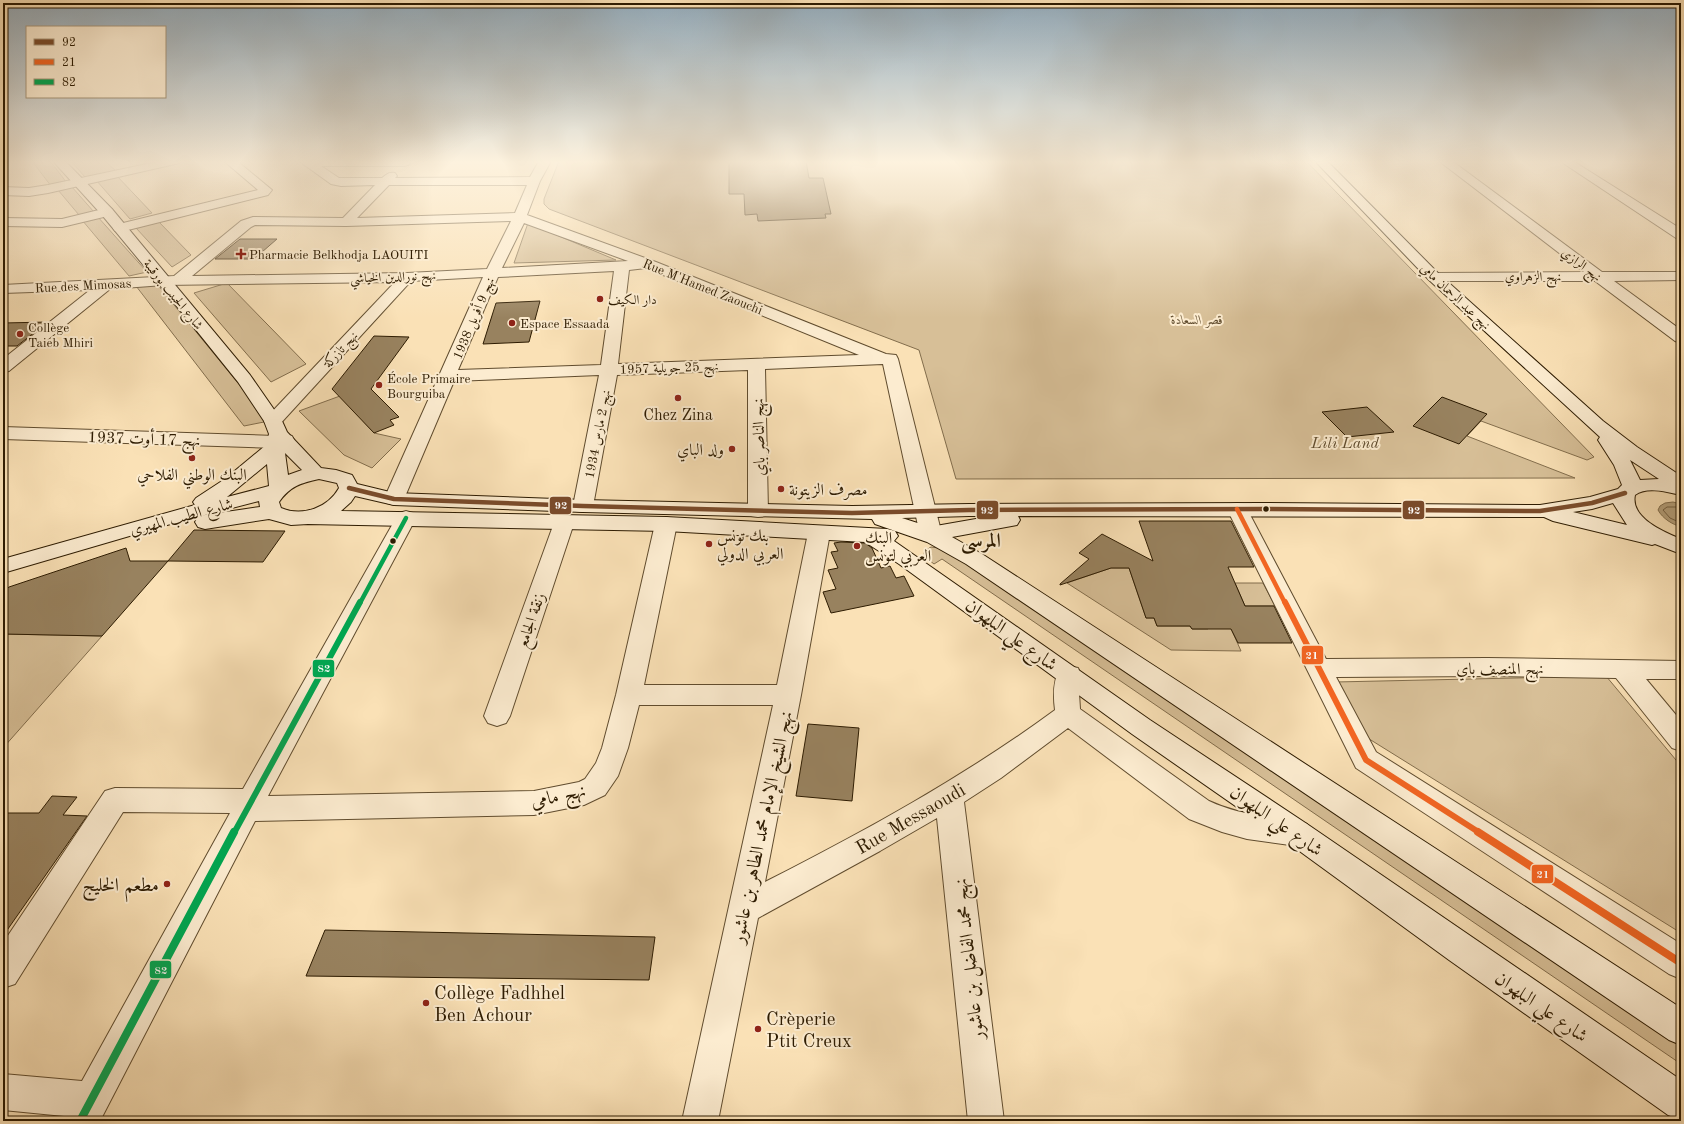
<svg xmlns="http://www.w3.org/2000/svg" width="1684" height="1124" font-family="'Old Standard TT',Amiri,serif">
  <rect width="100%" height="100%" fill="#fae1b6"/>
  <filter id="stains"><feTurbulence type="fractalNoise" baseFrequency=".005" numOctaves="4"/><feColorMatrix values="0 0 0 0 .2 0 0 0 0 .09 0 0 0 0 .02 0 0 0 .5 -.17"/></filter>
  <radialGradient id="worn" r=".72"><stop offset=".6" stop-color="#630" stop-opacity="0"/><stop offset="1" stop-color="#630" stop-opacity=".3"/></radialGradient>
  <path fill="#d7bf97" stroke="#826d4c" d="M32,161H50L67,183L51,186Z
    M71,161H105L116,171L85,177Z
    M559,161H1306L1594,457L1587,460L1481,421L1467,436L1575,478L956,479L919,350L549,209L544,204V199Z
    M117,176L152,213L130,219L96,180Z
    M72,187L94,212L79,215L58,190Z
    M97,216L147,272L129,276L82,220Z
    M159,222L191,255L172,267L136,228Z
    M528,223L616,260L514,263Z
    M227,283L306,364L271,382L194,293Z
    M157,284L269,421L244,426L136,286Z
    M340,396L374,433L401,439L372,468L344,455L299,411Z
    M931,547L953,550L1041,613L1681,1045V1064L942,559L934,564L925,557L924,553L926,550Z
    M1111,568H1129L1146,618H1154L1157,626H1190L1192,629H1208L1221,606L1241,651L1171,650L1067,583Z
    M1235,583H1263L1275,606H1245Z
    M3,634L102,636L3,748Z
    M1606,676L1681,766V933L1366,737L1335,682Z"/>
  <path fill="#b49e78" stroke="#7e6a48" d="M1673,502L1681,504V527C1672,524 1663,519 1658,510L1660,506L1665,503Z"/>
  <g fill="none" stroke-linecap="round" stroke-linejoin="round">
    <path stroke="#705c3c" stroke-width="1" d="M1681,507H1667L1663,510L1670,518L1681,523"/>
  </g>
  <path fill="#98825f" stroke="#2d1b01" d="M729,161H806L809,178H823L831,214H825L826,218L758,221L757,214L745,215L744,194H729Z
    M240,239H277L254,259H215Z
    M540,301L529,342L483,344L496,303Z
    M48,322L17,346H3V323Z
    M374,336L409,337L371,389L399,417L390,420L394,425L374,433L332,389Z
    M1442,397L1487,414L1459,444L1413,426Z
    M1367,407L1394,432L1347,437L1322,412Z
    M1139,521H1231L1254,567H1228L1245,606H1274L1292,643H1238L1231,629H1192L1190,626H1157L1154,618H1146L1129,568H1111L1060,585V584L1089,559L1079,553L1102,534L1153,561Z
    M194,530L285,531L263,562L168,561Z
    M841,542L865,543L872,548L881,568L890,566L896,578L904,576L914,596L831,613L823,592L836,589L828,570L838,568L831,552L838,551L834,543Z
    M126,548L130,561H168L102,636L3,634V592L9,587Z
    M808,724L859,728L852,801L796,796Z
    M52,796L77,797L63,815L87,816L3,936V813H39Z
    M325,930L655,937L649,980L306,976Z"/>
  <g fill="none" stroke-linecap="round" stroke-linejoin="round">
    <defs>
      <path id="street" d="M161,161H181L179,163L175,164L48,193L29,196L3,195V187L29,188L48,185Z
        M224,161H237L272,190L268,195L120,232L115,231L113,228L115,225L258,190Z
        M299,161H408L410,163L408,165L404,166H321L339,178H382C387,174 389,172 395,173L397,176L395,178L530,177L539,161H551L540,181L527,215L656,262L886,354L896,355L898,359L942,535L939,540L931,542L923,540L920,535L883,364L765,369L768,511L765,516L758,517L751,516L748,511V370L617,375L593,506L590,511L583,512L576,511L573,506L599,375L454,381L404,499L401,503L394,505L387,503L384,499L483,277L411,281L279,425L273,426L267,425L264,421L267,417L395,282L164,285L110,289L9,371L3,372V359L90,290L3,293V285L174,276L241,221L253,217L343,218L375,185L341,186L331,184ZM389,185H527L515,213L357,218ZM511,221L487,269L407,273L192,276L251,227L255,225L346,226ZM524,223L628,261L502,268ZM646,268L859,355L618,364L629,270ZM614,271L601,365L458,370L498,277Z
        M1439,161H1452L1602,272H1681V280L1614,281L1681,330V343L1675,341L1595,281H1434L1429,280L1427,277L1429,274L1434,273L1584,272Z
        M1560,161H1573L1681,229V239L1676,238Z
        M107,208L112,209L113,212L112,215L62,227L3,226V218L62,219Z
        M3,427L275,436L285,434L292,436L294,440L292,444L275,448L3,439Z
        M1237,503L1244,504L1247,509L1326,659L1487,658L1681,661V679H1646L1681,721V751L1672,748L1616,678L1487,676L1336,677L1376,752L1681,944V979L1669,974L1356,768L1227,509L1230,504Z
        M406,511L413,513L416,518L268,796L534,791L579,782L585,779L596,763L602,748L616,695L655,524L659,519L666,517L673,519L677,524L644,685H777L808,533L811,528L819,526L827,528L830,533L801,695L765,882C865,831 964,777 1055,710C1053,695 1053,681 1060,668L1069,666L1078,668L1081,675L1079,693L1080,709L1209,801C1228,810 1247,814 1267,816C1281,818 1294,819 1307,824L1312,833L1307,842L1297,846L1247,839L1222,832L1189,819L1068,728L1001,778L964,802L1004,1121H968L937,818L880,851L758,918L718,1121H682L773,705H639L628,748L618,776L605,795L584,805L534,815L255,821L100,1121H62L64,1116L3,1110V1074L82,1081L230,813L123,812L15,984L3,988V943L105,791L115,788L243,789L396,518L399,513Z
        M564,516L571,518L574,523L510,716L506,723L497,726L488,723L484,716L554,523L557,518Z"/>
      <path id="secondary" d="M53,161H65L112,209L250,375L282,421L287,432L321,468L336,470L352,475L357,484L394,493L583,500L852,506L969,504L1264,503L1540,505L1590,497L1618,489L1622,485L1614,465L1598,440L1600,437L1429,280L1315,161H1327L1439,274L1603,421L1637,447L1681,476V495C1667,492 1647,486 1635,495C1630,518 1664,532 1681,539V554L1655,544L1652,545L1553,521L1544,517L1018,516L1020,520L1017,525L952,537L982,554L1681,1008V1045L1669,1040L966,564L927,542L875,524L872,519L583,512L394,505L355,496L351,502L341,511L666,517L887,529L895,531L898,536L894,541L1150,720L1307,824L1681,1080V1120L1668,1115L1449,960L1287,842L1132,734L899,564L865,542L666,531L308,524L291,525L269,519L205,529L198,527L195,522L198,517L205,515L260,507L259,501L174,523L3,573V559L195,505L193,502L196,498L225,479L266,445L269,434L264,421L238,382L159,284L102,215ZM285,453L302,470L288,475ZM1630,460L1659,479L1640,480ZM267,464L269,486L227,497ZM319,479L337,483L339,488C328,508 302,517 281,508L279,502C290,486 301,483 319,479ZM1613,503L1627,525L1573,512L1592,509ZM969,516H993L930,527L902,518Z"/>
    </defs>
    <use href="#street" stroke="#604c2e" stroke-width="2"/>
    <use href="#secondary" stroke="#2d1b01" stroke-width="2"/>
    <use href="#street" fill="#fcecd0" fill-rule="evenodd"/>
    <use href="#secondary" fill="#fcecd0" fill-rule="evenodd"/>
    <defs>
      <path id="bus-1" d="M349,488L394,499L583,506L852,513L969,510L1264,509L1540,511L1592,503L1625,493"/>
      <path id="bus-2-far2" d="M1237,509L1285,603"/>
      <path id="bus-2-far1" d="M1285,602L1366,760L1480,833"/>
      <path id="bus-2" d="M1478,832L1681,963"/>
      <path id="bus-3-far2" d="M360,603L406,518"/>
      <path id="bus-3-far1" d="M234,833L360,602"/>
      <path id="bus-3" d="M80,1121L234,832"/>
    </defs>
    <use href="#bus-1" stroke="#fcecd0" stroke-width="8"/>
    <use href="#bus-2-far2" stroke="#fcecd0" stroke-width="8"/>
    <use href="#bus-2-far1" stroke="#fcecd0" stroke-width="9"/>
    <use href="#bus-2" stroke="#fcecd0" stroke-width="10"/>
    <use href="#bus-3-far2" stroke="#fcecd0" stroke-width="8"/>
    <use href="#bus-3-far1" stroke="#fcecd0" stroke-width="9"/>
    <use href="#bus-3" stroke="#fcecd0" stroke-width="10"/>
    <use href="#bus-1" stroke="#7a4b2a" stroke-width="4.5"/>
    <use href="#bus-2-far2" stroke="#f26522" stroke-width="4.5"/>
    <use href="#bus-2-far1" stroke="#f26522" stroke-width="6"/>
    <use href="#bus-2" stroke="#f26522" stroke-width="8"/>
    <use href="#bus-3-far2" stroke="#00a651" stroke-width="4.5"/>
    <use href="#bus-3-far1" stroke="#00a651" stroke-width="6"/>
    <use href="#bus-3" stroke="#00a651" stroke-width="8"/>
  </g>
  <linearGradient id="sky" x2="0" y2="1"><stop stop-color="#93abbb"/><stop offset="0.51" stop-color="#fdf2de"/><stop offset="1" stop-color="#fdf2de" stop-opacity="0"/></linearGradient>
  <rect width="1684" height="318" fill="url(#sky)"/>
  <g fill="#8f2418" stroke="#fcecd0" stroke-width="1.5">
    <path d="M239 248h4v4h4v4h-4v4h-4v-4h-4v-4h4z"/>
    <circle cx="600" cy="299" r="4"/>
    <circle cx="512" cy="323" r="4"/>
    <circle cx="20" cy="334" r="4"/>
    <circle cx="379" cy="385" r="4"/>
    <circle cx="678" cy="398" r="4"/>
    <circle cx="732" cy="449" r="4"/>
    <circle cx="192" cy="458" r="4"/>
    <circle cx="781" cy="489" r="4"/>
    <circle cx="709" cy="544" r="4"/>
    <circle cx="857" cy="546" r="4"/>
    <circle cx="167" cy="884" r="4"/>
    <circle cx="426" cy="1003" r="4"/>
    <circle cx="758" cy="1029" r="4"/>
  </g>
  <g fill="#2d1b01" stroke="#fcecd0" stroke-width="1.5">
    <circle cx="1266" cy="509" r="3.5"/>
    <circle cx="393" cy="541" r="3.5"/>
  </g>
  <g text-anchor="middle" stroke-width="4" stroke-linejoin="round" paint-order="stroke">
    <g font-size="13" fill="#2d1b01" stroke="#fcecd0" text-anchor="start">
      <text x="249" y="259">Pharmacie Belkhodja LAOUITI</text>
      <text x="608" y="304">دار الكيف</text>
      <text x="520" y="328">Espace Essaada</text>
      <text x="28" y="332">Collège<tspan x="28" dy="15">Taieb Mhiri</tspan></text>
      <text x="387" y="383">École Primaire<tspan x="387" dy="15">Bourguiba</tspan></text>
    </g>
    <g font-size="13" fill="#2d1b01" stroke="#fcecd0">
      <text transform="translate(1582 264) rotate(37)" y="5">نهج الرازي</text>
      <text transform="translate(393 276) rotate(-2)" y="5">نهج نورالدين الخياشي</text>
      <text x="1533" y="281">نهج الزهراوي</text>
      <text transform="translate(83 285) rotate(-3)" y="5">Rue des Mimosas</text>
      <text transform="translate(703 286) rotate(22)" y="5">Rue M'Hamed Zaouchi</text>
      <text transform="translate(174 294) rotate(51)" y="5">شارع الحبيب بورقيبة</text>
      <text transform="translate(1456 296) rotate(43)" y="5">نهج عبد الرحمان مامي</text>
      <text transform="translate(473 318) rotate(-67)" y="5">نهج 9 أفريل 1938</text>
      <text transform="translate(340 349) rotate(-47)" y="5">نهج تازركة</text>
      <text transform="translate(669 367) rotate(-2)" y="5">نهج 25 جويلية 1957</text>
      <text transform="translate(597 434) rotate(-79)" y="5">نهج 2 مارس 1934</text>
    </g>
    <g font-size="13" font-style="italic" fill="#604c2e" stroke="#fcecd0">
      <text x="1197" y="324">قصر السعادة</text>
    </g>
    <g font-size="16" fill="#2d1b01" stroke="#fcecd0" text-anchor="start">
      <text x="678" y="420" text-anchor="middle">Chez Zina</text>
      <text x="724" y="455" text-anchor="end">ولد الباي</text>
      <text x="192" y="480" text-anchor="middle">البنك الوطني الفلاحي</text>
      <text x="789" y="495">مصرف الزيتونة</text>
      <text x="717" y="541">بنك تونس<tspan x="717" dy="18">العربي الدولي</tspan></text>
      <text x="865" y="543">البنك<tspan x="865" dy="18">العربي لتونس</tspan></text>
    </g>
    <g font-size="16" fill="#2d1b01" stroke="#fcecd0">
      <text transform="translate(758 437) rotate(-91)" y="6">نهج الناصر باي</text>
      <text transform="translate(144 438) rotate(2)" y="6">نهج 17 أوت 1937</text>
      <text transform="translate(181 516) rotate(-15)" y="6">شارع الطيب المهيري</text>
      <text transform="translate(530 620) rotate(-71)" y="6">زنقة الجامع</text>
      <text x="1500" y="674">نهج المنصف باي</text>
    </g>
    <g font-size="16" font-style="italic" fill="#604c2e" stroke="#fcecd0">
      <text x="1345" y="448">Lili Land</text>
    </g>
    <g font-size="19" fill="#2d1b01" stroke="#fcecd0">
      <text transform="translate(1012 634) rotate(36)" y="7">شارع علي البلهوان</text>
      <text transform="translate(558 795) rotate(-12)" y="7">نهج مامي</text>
      <text transform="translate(910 818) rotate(-30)" y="7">Rue Messaoudi</text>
      <text transform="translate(1277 820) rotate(35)" y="7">شارع علي البلهوان</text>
      <text transform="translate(761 827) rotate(-78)" y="7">نهج الشيخ الإمام محمد الطاهر بن عاشور</text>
      <text transform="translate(968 959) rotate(-96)" y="7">نهج محمد الفاضل بن عاشور</text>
      <text transform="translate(1542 1006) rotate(35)" y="7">شارع علي البلهوان</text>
    </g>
    <g font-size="19" fill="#2d1b01" stroke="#fcecd0" text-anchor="start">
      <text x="159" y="891" text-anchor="end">مطعم الخليج</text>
      <text x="434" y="999">Collège Fadhhel<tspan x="434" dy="22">Ben Achour</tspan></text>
      <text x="766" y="1025">Crèperie<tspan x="766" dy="22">Ptit Creux</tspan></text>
    </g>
    <g font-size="20" font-weight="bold" fill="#2d1b01" stroke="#fcecd0">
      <text x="981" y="547">المرسى</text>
    </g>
  </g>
  <g stroke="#fcecd0" stroke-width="1.5">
    <rect x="549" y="496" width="23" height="19" rx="4" fill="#7a4b2a"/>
    <rect x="976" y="500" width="23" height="20" rx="4" fill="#7a4b2a"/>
    <rect x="1402" y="500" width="23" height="20" rx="4" fill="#7a4b2a"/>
    <rect x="1301" y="645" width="23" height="20" rx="4" fill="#f26522"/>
    <rect x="312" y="659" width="23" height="19" rx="4" fill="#00a651"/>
    <rect x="1531" y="864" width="23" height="20" rx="4" fill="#f26522"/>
    <rect x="149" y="960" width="23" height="19" rx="4" fill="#00a651"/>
  </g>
  <g font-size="11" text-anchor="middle" font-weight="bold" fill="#fff">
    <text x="561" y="509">92</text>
    <text x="987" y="514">92</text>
    <text x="1414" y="514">92</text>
    <text x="1312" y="659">21</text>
    <text x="324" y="672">82</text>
    <text x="1543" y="878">21</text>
    <text x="161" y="974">82</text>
  </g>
  <rect width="1684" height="1124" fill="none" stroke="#fae1b6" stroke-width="16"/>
  <rect x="4" y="4" width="1676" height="1116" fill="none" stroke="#2d1b01" stroke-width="2"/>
  <rect x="8" y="8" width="1668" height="1108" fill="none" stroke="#2d1b01"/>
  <rect x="26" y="26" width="140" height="72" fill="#fcecd0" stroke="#a9987d"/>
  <rect x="34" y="39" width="20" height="6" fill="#7a4b2a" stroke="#a9987d"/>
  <text x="62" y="46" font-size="12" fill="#2d1b01">92</text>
  <rect x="34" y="59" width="20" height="6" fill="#f26522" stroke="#a9987d"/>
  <text x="62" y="66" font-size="12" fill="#2d1b01">21</text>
  <rect x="34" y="79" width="20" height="6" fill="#00a651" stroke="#a9987d"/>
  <text x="62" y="86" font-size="12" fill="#2d1b01">82</text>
  <rect width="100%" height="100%" filter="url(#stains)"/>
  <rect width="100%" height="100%" fill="url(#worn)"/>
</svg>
